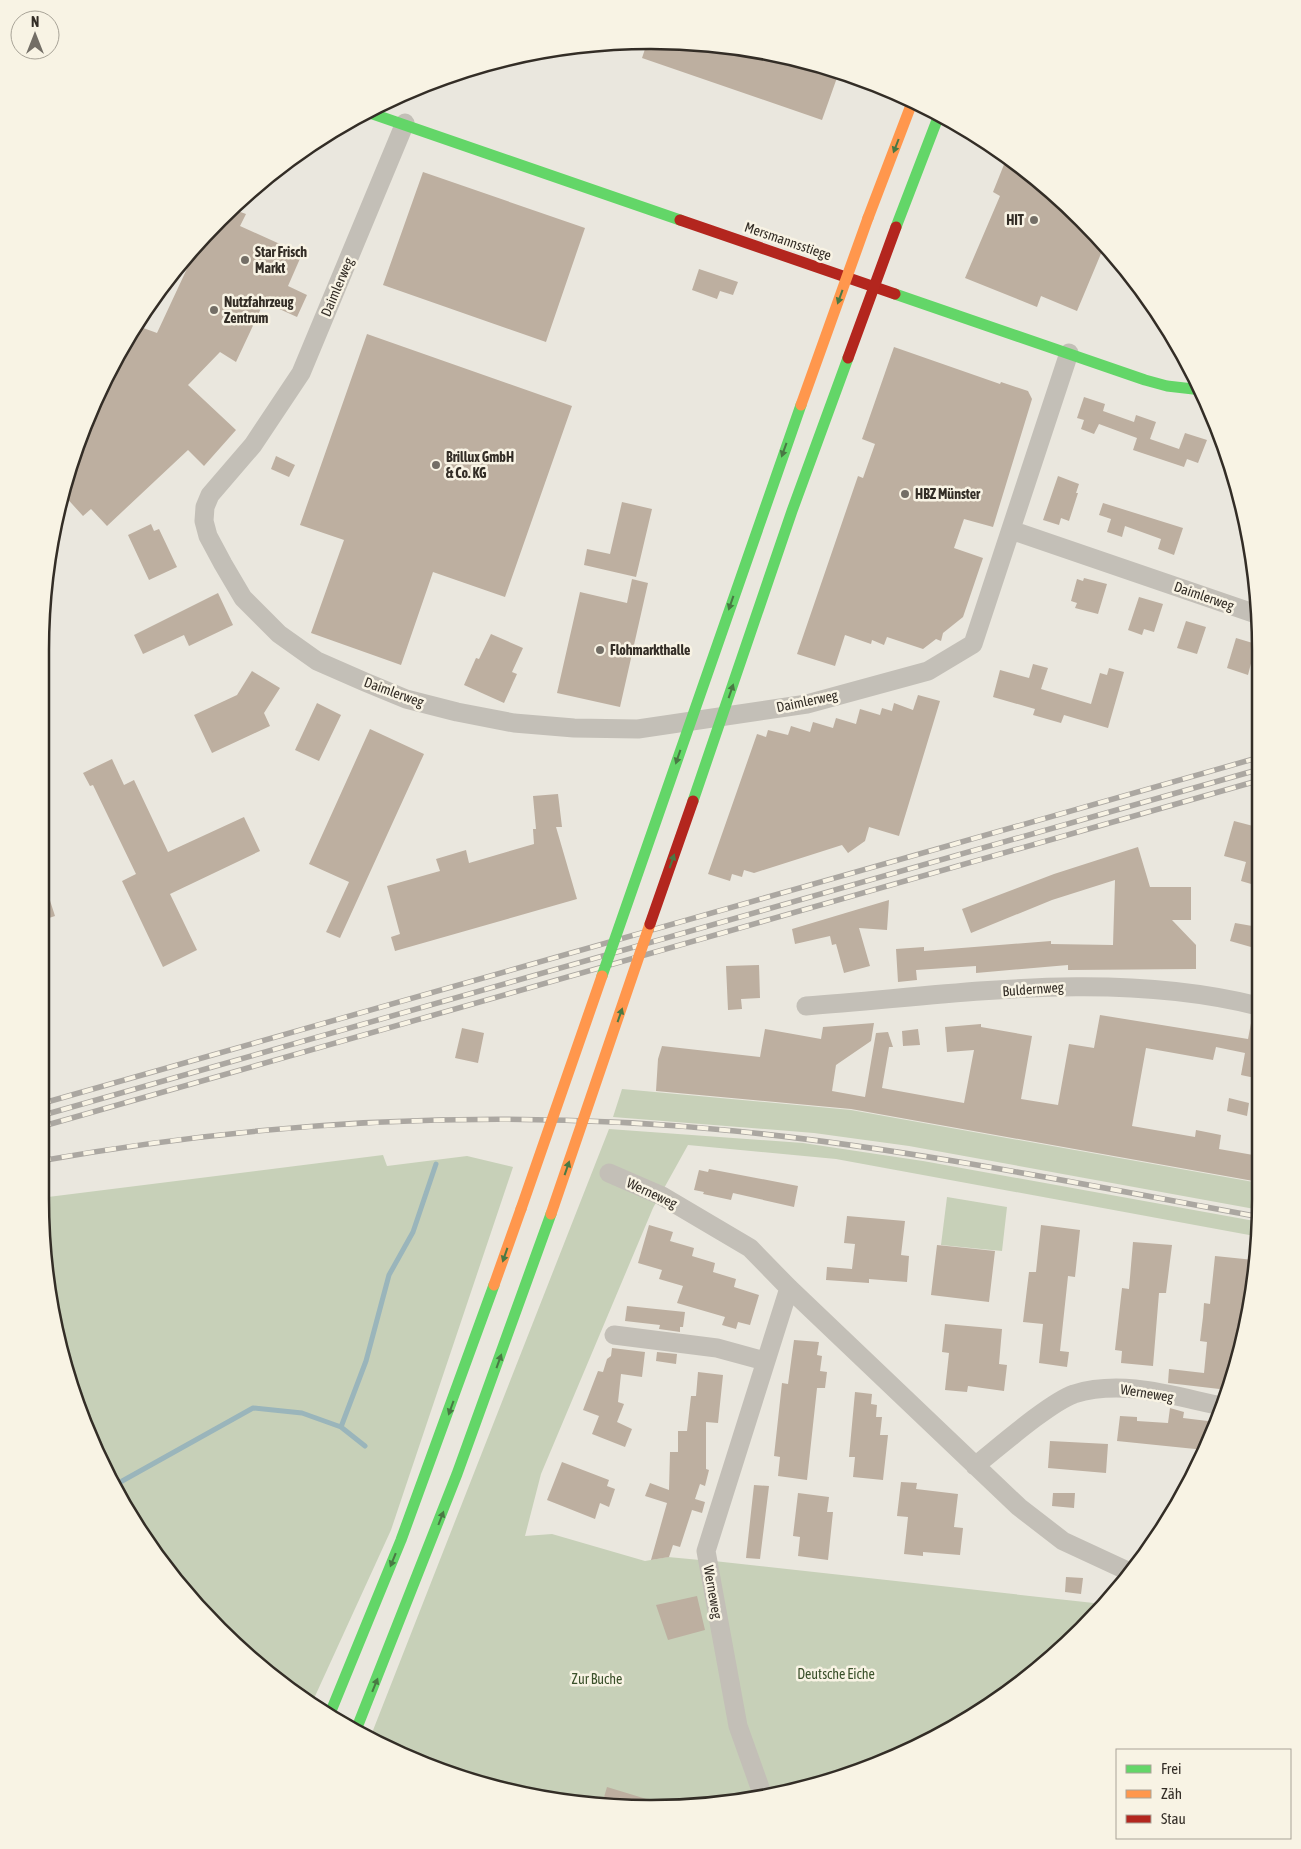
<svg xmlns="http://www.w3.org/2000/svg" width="1301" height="1849" font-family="'Asap Condensed',sans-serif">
  <rect width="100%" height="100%" fill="#eae7de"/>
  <path fill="#c7d0b8" d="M622,1089L851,1110L1259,1183L1260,1210L909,1146L814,1133L613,1117Z
    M609,1129L803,1143L923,1161L1260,1222V1237L836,1159L688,1145L653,1208L541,1474L525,1536L552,1534L645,1561L668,1557L700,1560L757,1797L730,1804H571L417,1762L370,1738Z
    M383,1155L387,1166L467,1156L513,1167L391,1530L311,1705L248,1658L143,1537L87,1432L61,1357L40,1198Z
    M947,1197L1007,1207L1002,1251L941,1245Z
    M714,1561L1103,1604L1053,1657L920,1746L846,1777L769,1795L747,1733Z"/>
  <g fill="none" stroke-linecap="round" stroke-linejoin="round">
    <path stroke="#9ab5bb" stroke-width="5" d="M341,1427L365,1446
      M115,1485L253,1408L302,1413L341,1427L366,1361L389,1275L413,1232L436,1164"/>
  </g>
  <path fill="#bdafa0" d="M690,41L808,61L839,72L822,120L642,58L647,43Z
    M1007,157L1022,166L1105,244L1077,311L1041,296L1037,307L965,278L1000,196L993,192Z
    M423,172L585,228L546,342L383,285Z
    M232,209L246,214L240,226L302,254L288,286L307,295L297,317L264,302L236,362L220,352L188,385L236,430L204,466L188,450L107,526L91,509L83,516L63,494L86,417L122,346L135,325L157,333L198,245Z
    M699,269L738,282L733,295L720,291L717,299L692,290Z
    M367,334L572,406L505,597L433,572L401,665L311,633L344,540L300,525Z
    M894,347L1000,384L1001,382L1028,391L1032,399L993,527L964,519L954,548L983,558L963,617L943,633L941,641L936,639L923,649L887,637L884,645L872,640L871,644L845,635L835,666L797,654L858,476L863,478L875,444L862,439Z
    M1084,397L1105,404L1103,411L1134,422L1136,415L1156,422L1150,439L1179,449L1185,433L1207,440L1198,463L1187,459L1184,467L1133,450L1137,438L1099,424L1094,434L1081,429L1084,420L1077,418Z
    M276,456L295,465L289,477L271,469Z
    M1058,476L1079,484L1076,493H1078L1069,521L1061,518L1059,525L1043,520Z
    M622,502L652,509L636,577L584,565L587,549L610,554Z
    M1103,503L1183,528L1174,555L1158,549L1161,539L1125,526L1122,537L1107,532L1111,519L1099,515Z
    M151,524L154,531L159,529L177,567L149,580L128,535Z
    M1084,578L1107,584L1098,614L1075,608L1077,603L1071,601L1077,579L1083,581Z
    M632,579L648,583L620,707L557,693L580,592L627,603Z
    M218,593L233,625L189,646L184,635L143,654L134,635Z
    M1139,597L1163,604L1154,632L1144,629L1142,635L1128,630Z
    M1186,621L1206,627L1197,654L1177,648Z
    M491,634L523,648L512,672L517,674L504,703L464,685L476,658L479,659Z
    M1236,638L1256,644L1248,675L1227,668Z
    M1033,664L1048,668L1041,689L1091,704L1100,673L1107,675L1109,668L1124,672L1108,728L1064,715L1061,723L1033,715L1035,709L993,697L1000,670L1029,678Z
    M252,671L280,688L264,713L270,726L212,753L194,715L237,695Z
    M918,695L940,701L899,836L869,827L865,841L848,853L842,845L754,873L744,870L742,877L732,874L730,881L708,874L757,734L766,737L768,730L788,735L791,726L810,732L813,722L833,728L836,718L856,724L860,709L880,715L882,708L892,711L894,703L913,710Z
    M317,703L341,715L319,761L295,750Z
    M370,729L424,754L340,938L326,932L349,882L309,864Z
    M112,759L124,785L134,780L168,852L244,817L260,851L170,894L197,950L163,967L122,881L136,874L93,785L90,786L83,773Z
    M558,794L562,827H556L577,899L395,951L391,937L400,934L387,886L440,871L436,859L466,850L469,863L534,844L533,829H536L533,796Z
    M1234,821L1257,827L1258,886L1241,881L1246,862L1224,856Z
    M1138,847L1150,887H1191V920H1172L1196,945V969L1068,970V965L976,973V966L916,970L917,980L898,982L896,949L924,947V951L1051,941V944L1113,945L1115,880L1052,900L971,933L962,909L1054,874Z
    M43,879L55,916L40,921V880Z
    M889,900L887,930L859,928L870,966L844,973L836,944L832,945L830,936L795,944L792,929Z
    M1235,923L1258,927V949L1230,941Z
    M759,965L760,998L741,999L742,1009L728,1010L726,966Z
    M1100,1015L1248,1039L1252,1018L1258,1019L1259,1072L1256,1071L1255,1078L1241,1075L1245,1053L1216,1047L1213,1060L1146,1048L1132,1126L1195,1137L1196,1130L1221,1135L1219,1149L1259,1156V1182L851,1109L656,1091L658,1059L662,1046L760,1057L765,1029L821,1039L823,1027L874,1023L871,1041L836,1065L832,1091L865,1097L876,1033L888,1032L893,1047H889L882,1088L964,1103L974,1050L947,1052L945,1027L981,1024V1027L1032,1036L1021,1099L1058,1105L1069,1044L1094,1048Z
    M462,1028L484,1033L478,1063L455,1058Z
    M918,1029L920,1045L903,1046L902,1031Z
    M1229,1098L1249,1103L1247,1116L1227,1111Z
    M709,1169L798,1186L794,1207L733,1193L731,1200L703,1194L704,1192L694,1190L699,1170L708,1172Z
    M847,1216L905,1221L901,1255L909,1256L907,1282L869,1279V1283L826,1280L827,1267L852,1269L855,1244L844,1243Z
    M649,1225L673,1232L670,1241L694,1248L692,1256L715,1263L713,1272L736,1279L734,1287L759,1295L750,1325L738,1322L736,1329L722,1325L725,1317L677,1303L683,1286L659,1279L662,1270L638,1263Z
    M1041,1225L1080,1230L1075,1277L1068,1276L1060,1351L1069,1352L1067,1367L1039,1363L1043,1324L1023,1322L1029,1272H1036Z
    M1133,1242L1172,1245L1166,1293H1159L1153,1366L1121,1363L1122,1351L1115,1350L1122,1288L1129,1289Z
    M937,1245L995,1251L989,1302L931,1295Z
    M1215,1256L1254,1260L1248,1308H1243L1236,1367L1228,1390L1168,1383L1169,1369L1204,1373L1207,1342L1200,1341L1203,1317L1204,1303L1210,1304Z
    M627,1306L685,1312L683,1327H680V1332L659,1329L660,1325L625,1321Z
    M945,1324L1002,1329L999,1364L1007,1365L1004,1391L968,1386L967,1392L945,1390L949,1353L942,1352Z
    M794,1340L819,1342L817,1355L822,1356L820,1371L827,1372L825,1388H817L807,1480L778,1476L780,1457L774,1456L782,1383L788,1384Z
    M612,1348L645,1352L642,1377L621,1374L618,1402L624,1404L617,1422L632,1429L625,1447L592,1434L599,1416L583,1410L598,1371L603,1372L607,1359L611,1356Z
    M657,1352L677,1354L676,1364L656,1361Z
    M698,1372L723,1375L718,1423L706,1422V1469L709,1470L705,1486L700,1484L695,1499L705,1502L702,1513L692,1510L680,1547L673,1545L669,1557L651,1560L667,1503L645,1496L650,1483L669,1490L670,1452H678V1431H687L691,1396H696Z
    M855,1392L872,1394L871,1404L877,1405L876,1417H882L880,1435H888L883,1480L853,1477L855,1457H849Z
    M1170,1408L1184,1412L1183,1418L1216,1422L1205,1450L1117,1441L1120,1416L1137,1417V1421L1168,1423Z
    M1050,1441L1108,1444L1106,1473L1048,1468Z
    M562,1462L609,1480L607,1486L615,1489L609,1507L600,1503L595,1519L547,1500Z
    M901,1482L917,1483L916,1489L958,1494L954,1527L963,1528L960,1555L923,1552V1556L904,1554L908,1517L897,1516Z
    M754,1485L769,1486L760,1559L746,1558Z
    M798,1493L829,1497L827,1512H833L828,1560L798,1556L800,1537L793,1536Z
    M1053,1493H1075L1074,1508L1052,1506Z
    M1066,1577L1083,1578L1081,1594L1065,1592Z
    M697,1596L705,1630L668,1640L656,1605Z
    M607,1787L653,1801L652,1804H602Z"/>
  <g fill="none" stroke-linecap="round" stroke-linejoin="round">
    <path stroke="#c3bfb7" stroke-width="19" d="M405,123L301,373L253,445L210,495L205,507L204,521L208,536L223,564L243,598L279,634L317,661L365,682L406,699L457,712L514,723L574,728L638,729L807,704L928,671L973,644L1069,353
      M1011,530L1256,614
      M806,1006C956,995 1110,969 1258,1006
      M609,1173L662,1196L750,1248L789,1288L1019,1507L1063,1541L1132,1573
      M614,1335L717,1348L765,1361
      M975,1466C999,1447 1049,1403 1074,1394C1123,1379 1173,1396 1221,1406
      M763,1796L738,1726L706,1551L789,1288"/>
    <path stroke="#63d668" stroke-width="11" d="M367,112L680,220
      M896,227L939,115
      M895,294L1145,380L1167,386L1202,390
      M329,1716L401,1540L494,1285
      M356,1730L457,1474L551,1214"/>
    <path stroke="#ff974d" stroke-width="11" d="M868,218L913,100
      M494,1285L521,1209"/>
    <path stroke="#b3261e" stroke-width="11" d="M680,220L895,294"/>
    <defs>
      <path id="rail" d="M40,1104L1257,758
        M40,1116L1257,770
        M40,1127L1257,781
        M40,1161C269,1120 504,1108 735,1131C912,1149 1086,1185 1260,1217"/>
    </defs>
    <use href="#rail" stroke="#aba7a1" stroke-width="5.5"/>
    <use href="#rail" stroke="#f8f3e4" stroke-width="4" stroke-dasharray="11" stroke-linecap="butt"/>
    <path stroke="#63d668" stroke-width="11" d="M693,801L792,511L848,358
      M602,976L801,405"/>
    <path stroke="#ff974d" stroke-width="11" d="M801,405L868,218
      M521,1209L602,976
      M551,1214L650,924"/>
    <path stroke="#b3261e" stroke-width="11" d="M848,358L896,227
      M650,924L693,801"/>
  </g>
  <defs><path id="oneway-solid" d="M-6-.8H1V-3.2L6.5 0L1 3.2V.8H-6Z" transform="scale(1.25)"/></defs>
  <g fill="#497944">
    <use href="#oneway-solid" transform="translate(896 146) rotate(111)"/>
    <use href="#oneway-solid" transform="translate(840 297) rotate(110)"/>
    <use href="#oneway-solid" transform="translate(784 450) rotate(110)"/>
    <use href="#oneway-solid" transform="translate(731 603) rotate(109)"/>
    <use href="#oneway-solid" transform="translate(731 691) rotate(-71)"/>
    <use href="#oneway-solid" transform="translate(678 757) rotate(109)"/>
    <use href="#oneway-solid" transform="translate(672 861) rotate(-71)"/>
    <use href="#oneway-solid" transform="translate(620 1015) rotate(-71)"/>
    <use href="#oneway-solid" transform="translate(567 1168) rotate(-71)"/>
    <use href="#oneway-solid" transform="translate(505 1255) rotate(109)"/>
    <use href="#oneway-solid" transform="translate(499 1361) rotate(-70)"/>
    <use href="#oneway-solid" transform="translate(451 1408) rotate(110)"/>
    <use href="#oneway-solid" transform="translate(441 1518) rotate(-69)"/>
    <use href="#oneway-solid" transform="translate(393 1560) rotate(112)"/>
    <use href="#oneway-solid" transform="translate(375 1685) rotate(-68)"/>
  </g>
  <g fill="#736e66" stroke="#f8f3e4" stroke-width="2">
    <circle cx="1034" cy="220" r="5"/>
    <circle cx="245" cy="260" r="5"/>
    <circle cx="214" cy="310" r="5"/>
    <circle cx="436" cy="465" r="5"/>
    <circle cx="905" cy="494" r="5"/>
    <circle cx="600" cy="650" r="5"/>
  </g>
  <g text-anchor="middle" stroke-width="5" stroke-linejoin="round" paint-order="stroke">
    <g font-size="14" font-weight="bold" fill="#332d26" stroke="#f8f3e4" text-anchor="start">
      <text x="1024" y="225" text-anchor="end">HIT</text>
      <text x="255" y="257">Star Frisch<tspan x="255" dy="16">Markt</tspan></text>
      <text x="224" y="307">Nutzfahrzeug<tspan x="224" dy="16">Zentrum</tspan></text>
      <text x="446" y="462">Brillux GmbH<tspan x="446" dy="16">&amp; Co. KG</tspan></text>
      <text x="915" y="499">HBZ Münster</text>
      <text x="610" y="655">Flohmarkthalle</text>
    </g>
    <g font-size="14" fill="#332d26" stroke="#f8f3e4">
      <text transform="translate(788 241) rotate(19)" y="5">Mersmannsstiege</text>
      <text transform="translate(337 287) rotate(-67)" y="5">Daimlerweg</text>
      <text transform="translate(1204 596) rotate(19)" y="5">Daimlerweg</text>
      <text transform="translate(394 692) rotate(20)" y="5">Daimlerweg</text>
      <text transform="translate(807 701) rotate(-12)" y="5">Daimlerweg</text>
      <text transform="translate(1033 989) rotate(-4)" y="5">Buldernweg</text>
      <text transform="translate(652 1193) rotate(25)" y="5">Werneweg</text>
      <text transform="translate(1147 1393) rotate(9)" y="5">Werneweg</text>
      <text transform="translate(713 1592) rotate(80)" y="5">Werneweg</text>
    </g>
    <g font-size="14" fill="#3b512b" stroke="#f8f3e4">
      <text x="836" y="1679">Deutsche Eiche</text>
      <text x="597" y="1684">Zur Buche</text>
    </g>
  </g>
  <path d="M0 0H1301V1849H0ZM650 49H651A601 601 0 0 1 1252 650V1199A601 601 0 0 1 651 1800H650A601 601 0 0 1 49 1199V650A601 601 0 0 1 650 49Z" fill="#f8f3e4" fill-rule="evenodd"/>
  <path fill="none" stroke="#332d26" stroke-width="2.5" d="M650 49H651A601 601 0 0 1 1252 650V1199A601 601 0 0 1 651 1800H650A601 601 0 0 1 49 1199V650A601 601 0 0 1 650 49Z"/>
  <rect x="1116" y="1749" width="175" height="90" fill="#f8f3e4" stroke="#a9a498"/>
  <rect x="1126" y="1765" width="25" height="8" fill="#63d668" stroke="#a9a498"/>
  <text x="1161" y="1774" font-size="15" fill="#332d26">Frei</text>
  <rect x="1126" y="1790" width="25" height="8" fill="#ff974d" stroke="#a9a498"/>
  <text x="1161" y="1799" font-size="15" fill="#332d26">Zäh</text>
  <rect x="1126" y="1815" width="25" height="8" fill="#b3261e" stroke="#a9a498"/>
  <text x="1161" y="1824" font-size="15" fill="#332d26">Stau</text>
  <g transform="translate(35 35)"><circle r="24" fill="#f8f3e4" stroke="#a9a498"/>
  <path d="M0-4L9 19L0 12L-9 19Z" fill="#736e66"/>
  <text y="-8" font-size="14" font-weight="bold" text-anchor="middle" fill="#332d26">N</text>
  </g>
</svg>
